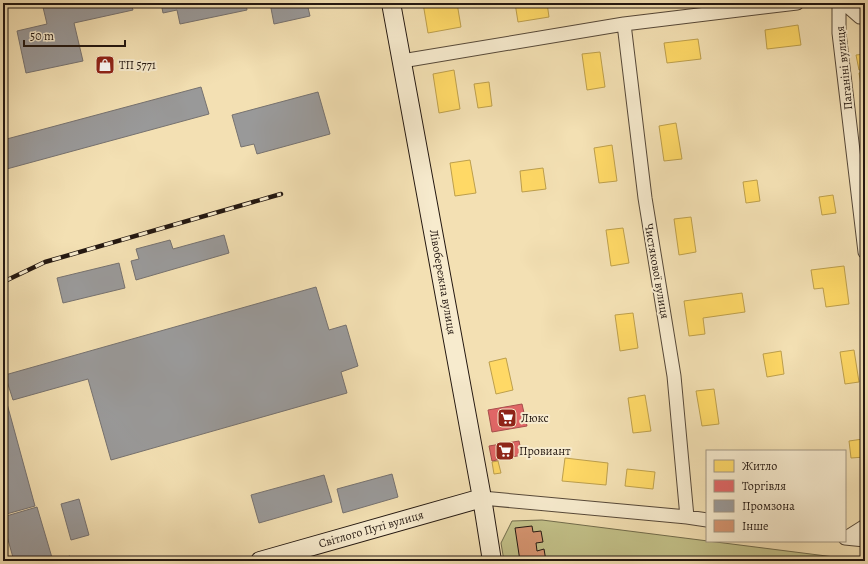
<svg xmlns="http://www.w3.org/2000/svg" width="868" height="564" font-family="Alegreya,serif">
  <rect width="100%" height="100%" fill="#f3e0b3"/>
  <filter id="stains"><feTurbulence type="fractalNoise" baseFrequency=".005" numOctaves="4"/><feColorMatrix values="0 0 0 0 .2 0 0 0 0 .09 0 0 0 0 .02 0 0 0 .5 -.17"/></filter>
  <radialGradient id="worn" r=".72"><stop offset=".6" stop-color="#630" stop-opacity="0"/><stop offset="1" stop-color="#630" stop-opacity=".3"/></radialGradient>
  <path fill="#c2c088" stroke="#726c4c" d="M542,520L858,560L865,558V561H504L501,543L512,521Z"/>
  <path fill="#ffd966" stroke="#bd9f4c" d="M423,3H457L461,27L428,33Z
    M515,3H547L549,17L518,22Z
    M798,25L801,45L767,49L765,30Z
    M698,39L701,59L667,63L664,43Z
    M600,52L605,87L587,90L582,54Z
    M865,54V69L859,70L856,55Z
    M454,70L460,109L439,113L433,74Z
    M865,72V91H862L859,73Z
    M489,82L492,106L478,108L474,84Z
    M676,123L682,159L664,161L659,126Z
    M612,145L617,181L599,183L594,148Z
    M470,160L476,193L455,196L450,163Z
    M543,168L546,189L522,192L520,171Z
    M757,180L760,201L746,203L743,182Z
    M833,195L836,213L822,215L819,197Z
    M691,217L696,252L679,255L674,219Z
    M623,228L629,263L611,266L606,230Z
    M844,266L849,304L826,307L823,288L814,289L811,270Z
    M742,293L745,312L703,318L705,334L689,336L684,301Z
    M633,313L638,348L620,351L615,315Z
    M854,350L859,382L845,384L840,352Z
    M781,351L784,374L767,377L763,354Z
    M506,358L513,390L496,394L489,362Z
    M714,389L719,424L702,426L696,391Z
    M645,395L651,431L633,433L628,398Z
    M863,439L865,457L851,458L849,441Z
    M565,458L608,463L606,485L562,481Z
    M498,461L501,473L494,474L492,462Z
    M627,469L655,472L653,489L625,486Z"/>
  <path fill="#e06666" stroke="#a74e4c" d="M522,404L527,426L492,432L488,410Z
    M519,441L522,455L492,461L489,446Z"/>
  <path fill="#999" stroke="#767270" d="M42,3H131L133,10L74,23L83,61L26,73L17,31L47,24Z
    M161,3H246L247,10L180,24L177,10L163,13Z
    M270,3H307L310,16L274,24Z
    M201,87L209,114L3,170V140Z
    M318,92L330,134L257,154L254,144L241,147L232,115Z
    M224,235L229,253L136,280L131,261L139,259L136,249L170,240L173,249Z
    M119,263L125,288L63,303L57,278Z
    M316,287L329,330L346,325L358,366L341,372L347,393L111,460L88,379L13,400L5,375Z
    M3,389L35,506L3,515Z
    M392,474L398,497L343,513L337,489Z
    M324,475L332,502L259,523L251,495Z
    M79,499L89,535L71,540L61,504Z
    M37,507L53,561L70,556L71,561H14L3,522V517Z"/>
  <path fill="#d59470" stroke="#231710" d="M532,526L533,532L541,531L543,542L536,543L537,551L544,549L546,561H520L515,528Z"/>
  <g fill="none" stroke-linecap="round" stroke-linejoin="round">
    <defs>
      <path id="street" d="M839,3V33L865,252
        M844,3L860,17L865,16
        M624,24L645,198L674,376L687,517
        M402,61L624,24L797,3
        M482,498L687,517L707,520
        M845,538L865,540
        M846,538L865,526"/>
      <path id="secondary" d="M391,3L482,498L492,561
        M260,561L482,498"/>
    </defs>
    <use href="#street" stroke="#574939" stroke-width="15"/>
    <use href="#secondary" stroke="#231710" stroke-width="20"/>
    <use href="#street" stroke="#f7ebce" stroke-width="13"/>
    <use href="#secondary" stroke="#f7ebce" stroke-width="18"/>
    <defs>
      <path id="rail" d="M3,282L45,262L281,194"/>
    </defs>
    <use href="#rail" stroke="#231710" stroke-width="4.5"/>
    <use href="#rail" stroke="#f7ebce" stroke-width="3" stroke-dasharray="9" stroke-linecap="butt"/>
  </g>
  <defs>
    <symbol id="shop-square" viewBox="-11 -11 22 22"><rect x="-9" y="-9" width="18" height="18" rx="4" fill="#8f2418" stroke="#f7ebce"/><path d="M-5-2.5h2.3a2.7 3.5 0 0 1 5.4 0H5L5.5 6h-11ZM-1.5-2.5h3a1.5 2.3 0 0 0-3 0Z" fill="#fff"/></symbol>
    <symbol id="supermarket-square" viewBox="-11 -11 22 22"><rect x="-9" y="-9" width="18" height="18" rx="4" fill="#8f2418" stroke="#f7ebce"/><path d="M-6-5.5h2.5l.6 2H6L4.5 2H-2.5L-4.4-4H-6ZM-1.5 3.2a1.3 1.3 0 1 0 .1 0ZM3 3.2a1.3 1.3 0 1 0 .1 0Z" fill="#fff"/></symbol>
  </defs>
  <g fill-rule="evenodd">
    <use href="#shop-square" x="94" y="54" width="22" height="22"/>
    <use href="#supermarket-square" x="496" y="407" width="22" height="22"/>
    <use href="#supermarket-square" x="494" y="440" width="22" height="22"/>
  </g>
  <g text-anchor="middle" stroke-width="4" stroke-linejoin="round" paint-order="stroke">
    <g font-size="12" fill="#231710" stroke="#f7ebce" text-anchor="start">
      <text x="119" y="69">ТП 5771</text>
      <text x="521" y="422">Люкс</text>
      <text x="519" y="455">Провиант</text>
    </g>
    <g font-size="12" fill="#231710" stroke="#f7ebce">
      <text transform="translate(844 68) rotate(-96)" y="4">Паганіні вулиця</text>
      <text transform="translate(657 271) rotate(80)" y="4">Чистякової вулиця</text>
      <text transform="translate(443 282) rotate(80)" y="4">Лівобережна вулиця</text>
      <text transform="translate(371 529) rotate(-16)" y="4">Світлого Путі вулиця</text>
    </g>
  </g>
  <rect width="868" height="564" fill="none" stroke="#f3e0b3" stroke-width="16"/>
  <rect x="4" y="4" width="860" height="556" fill="none" stroke="#231710" stroke-width="2"/>
  <rect x="8" y="8" width="852" height="548" fill="none" stroke="#231710"/>
  <rect x="706" y="450" width="140" height="92" fill="#f7ebce" stroke="#a29682"/>
  <rect x="714" y="460" width="20" height="12" fill="#ffd966" stroke="#a29682"/>
  <text x="742" y="470" font-size="12" fill="#231710">Житло</text>
  <rect x="714" y="480" width="20" height="12" fill="#e06666" stroke="#a29682"/>
  <text x="742" y="490" font-size="12" fill="#231710">Торгівля</text>
  <rect x="714" y="500" width="20" height="12" fill="#999999" stroke="#a29682"/>
  <text x="742" y="510" font-size="12" fill="#231710">Промзона</text>
  <rect x="714" y="520" width="20" height="12" fill="#d59470" stroke="#a29682"/>
  <text x="742" y="530" font-size="12" fill="#231710">Інше</text>
  <path d="M24 40v6h101v-6" fill="none" stroke="#231710" stroke-width="2"/>
  <text x="30" y="40" font-size="12" fill="#231710" stroke="#f7ebce" stroke-width="3" paint-order="stroke">50 m</text>
  <rect width="100%" height="100%" filter="url(#stains)"/>
  <rect width="100%" height="100%" fill="url(#worn)"/>
</svg>
